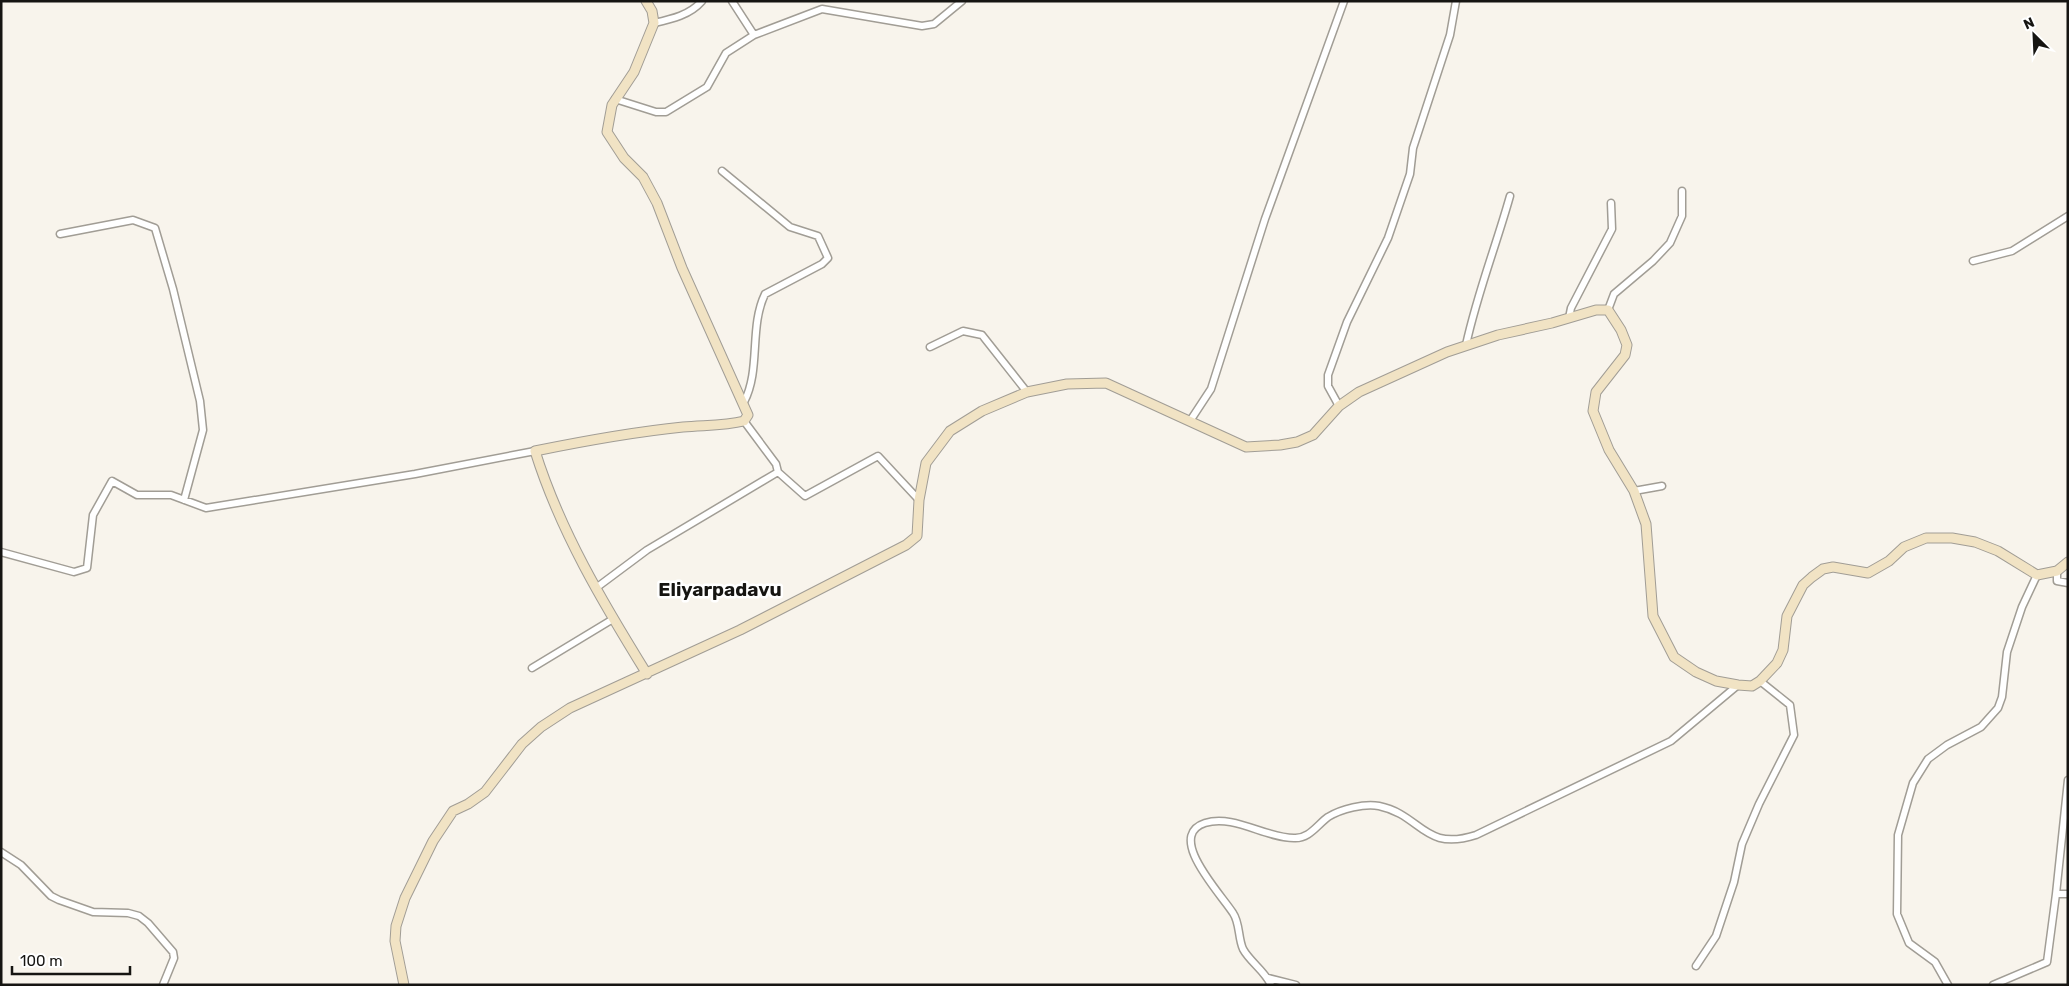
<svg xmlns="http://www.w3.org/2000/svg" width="2069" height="986" font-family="Rubik,sans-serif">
  <rect width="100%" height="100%" fill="#f8f4ec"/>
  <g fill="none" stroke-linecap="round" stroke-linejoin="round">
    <defs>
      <path id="minor" d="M732,1L754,35
        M654,23C672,19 690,15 702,1
        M615,99L656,112H666L707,87L726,53L754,35L822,9L922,26L934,24L962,1
        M722,171L790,227L818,236L828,258L822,264L765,294C749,327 761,370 744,402
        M60,234L133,220L155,228L173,289L200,401L203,430L184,500
        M1973,261L2012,251L2068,216
        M1608,310L1614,294L1653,261L1670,243L1682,216V191
        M1569,318L1571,308L1612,229L1611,203
        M1466,345C1477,294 1496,246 1510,196
        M930,347L963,331L982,335L1027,392
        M1339,406L1328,386V375L1347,322L1388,238L1410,174L1413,148L1450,35L1456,1
        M744,421L776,464L778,472L805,496L878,456L919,500
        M1190,421L1211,389L1265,219L1344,1
        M1634,491L1662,486
        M1,552L74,572L87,568L93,515L112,481L137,495H171L206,508L415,474L535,451
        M2057,571V581L2068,583
        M596,588L647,550L778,472
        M532,668L613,619
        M2068,780L2056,894H2068
        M1,852L21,865L51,896L59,900L93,912L128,913L139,916L148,923L173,952L174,958L163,985
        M1696,966L1716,936L1734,882L1742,844L1759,804L1794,735L1790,705L1760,681
        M1268,978L1296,985
        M1271,985C1265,971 1250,962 1243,949C1238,938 1240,923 1233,913C1221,894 1165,836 1205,823C1234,814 1265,838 1294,838C1309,839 1317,825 1328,817C1341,809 1365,803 1379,806C1422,815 1423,852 1476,835L1671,741L1738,685
        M1948,985L1935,962L1909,943L1897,914L1898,835L1913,783L1928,759L1947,745L1981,727L1998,708L2002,697L2007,652L2022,607L2037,575
        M1993,985L2047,962L2056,894"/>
      <path id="secondary" d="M646,1L652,11L654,23L634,72L612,105L607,132L624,158L643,177L657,203L682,268L748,415L744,421C724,426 704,425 683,427C634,432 584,441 535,451C560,531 603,603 647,674
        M404,985L395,941L396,926L405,898L433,841L453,811L468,804L485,792L522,744L541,727L570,708L740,630L906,545L917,536L919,500L926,463L950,431L982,411L1027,392L1067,384L1106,383L1246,447L1280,445L1297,442L1313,435L1339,406L1359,392L1447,352L1498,335L1552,323L1596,310H1608L1621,330L1627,345L1625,355L1596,392L1593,411L1609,450L1634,491L1646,524L1653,616L1674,657L1696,672L1716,681L1738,685L1752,686L1760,681L1777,663L1783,650L1787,616L1803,585L1812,577L1823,569L1833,567L1868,573L1889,561L1904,547L1926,538H1952L1975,542L1998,551L2037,575L2057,571L2068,562"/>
    </defs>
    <use href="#minor" stroke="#a19d95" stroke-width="9"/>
    <use href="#secondary" stroke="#a19d95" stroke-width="11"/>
    <use href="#minor" stroke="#fff" stroke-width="6"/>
    <use href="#secondary" stroke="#f1e3c4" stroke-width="9"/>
  </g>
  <g text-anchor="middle" stroke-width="5" stroke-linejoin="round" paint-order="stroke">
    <g font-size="19" font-weight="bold" fill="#161512" stroke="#fff">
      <text x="720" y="596">Eliyarpadavu</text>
    </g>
  </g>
  <rect width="2069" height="986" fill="none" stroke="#161512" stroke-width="5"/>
  <g transform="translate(2034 35) rotate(336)" stroke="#ffffff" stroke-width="4" paint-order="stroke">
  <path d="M0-4L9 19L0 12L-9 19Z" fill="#161512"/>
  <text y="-8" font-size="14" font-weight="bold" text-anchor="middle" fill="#161512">N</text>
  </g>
  <path d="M12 966v8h118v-8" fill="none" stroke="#161512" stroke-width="2.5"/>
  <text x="20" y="966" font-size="15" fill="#161512" stroke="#ffffff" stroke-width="4" paint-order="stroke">100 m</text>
</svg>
